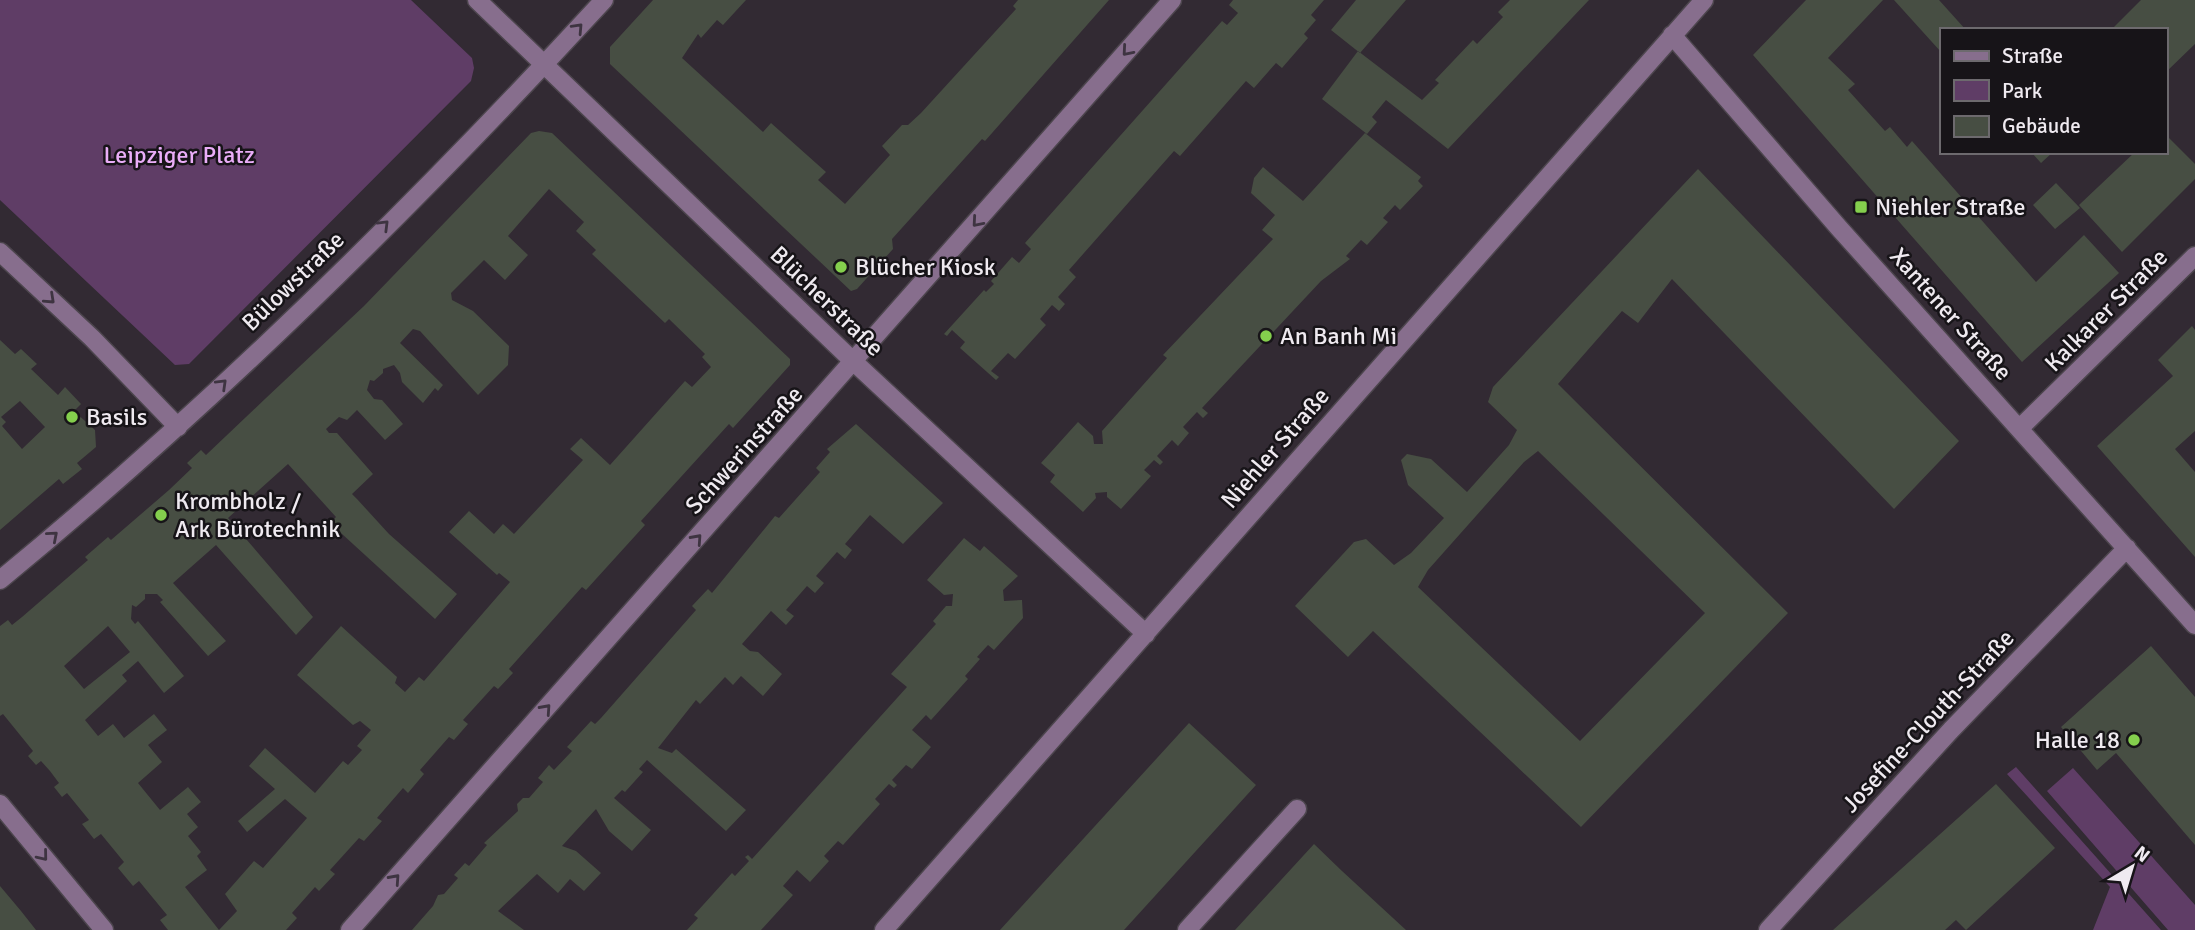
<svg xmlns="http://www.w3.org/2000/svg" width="2195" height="930" font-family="Signika,sans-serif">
  <rect width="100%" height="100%" fill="#322a33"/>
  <path fill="#5f3d66" d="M0,0H411L472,58L474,68L471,81L189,364L175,365L0,200Z
    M2016,767L2161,930H2093L2110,887L2007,774Z
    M2073,768L2195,905V930H2168L2047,791Z"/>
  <path fill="#474e43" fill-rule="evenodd" d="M653,0H746L723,25L717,20L701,38L698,34L682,58L763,132L771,123L826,172L818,180L845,204L890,155L882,146L902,125H908L921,113L1016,9L1013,6L1018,0H1109L985,141L982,139L892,239L893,249L857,289L851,291L610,64V47Z
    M1233,0H1324L1311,15L1316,20L1304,34L1308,38L1282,68L1276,63L1254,88L1246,81L1180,156L1174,151L1069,270L1076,277L1058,297L1065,304L1059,311L1052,305L1040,319L1046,325L1015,359L1008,353L991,371L999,377L996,380L960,348L965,342L952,330L947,336L944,334L984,290L986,292L994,284L991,281L1012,257L1019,263L1031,249L1025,243L1222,21L1227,25L1238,13L1229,5Z
    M1356,0H1406L1360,53L1331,30Z
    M1510,0H1589L1448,149L1386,100L1372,117L1377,122L1367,134L1322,99L1358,51L1422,100L1439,83L1435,80L1473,40L1477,44L1503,17L1498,12Z
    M1806,0H1883L1828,58L1855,84L1848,90L1885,131L1890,127L1907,147L1912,141L2036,282L2084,235L2119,273L2022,362L1753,55Z
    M1894,0H1939L1966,30H1941V52Z
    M2141,0H2195V44L2165,73V30H2111Z
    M539,131L552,133L790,359V365L733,428L729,424L641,521L645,525L586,590L582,587L509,669L513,673L498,689L494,686L463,720L468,724L454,740L449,737L420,770L424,774L408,793L403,788L377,818L382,821L364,841L359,838L330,870L335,874L319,891L315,887L292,913L297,918L286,930H219L237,911L225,894L254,861L263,868L307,818L285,799L247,832L238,821L275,789L249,766L265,748L315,793L343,761L348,765L362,750L357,746L371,730L360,721L353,725L297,675L341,626L397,677L395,683L405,692L419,677L424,681L510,582L499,573L497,575L449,532L469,511L494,534L503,524L514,534L583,460L570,449L581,438L610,465L685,381L692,387L711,367L702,357L705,354L669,319L665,323L592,254L596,250L576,231L584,222L549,189L508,236L528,255L505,280L484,260L451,293L452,300L473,311L509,346L508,365L478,395L420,331L413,329L400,343L443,385L438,391L435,388L423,403L402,382L400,373L394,365L383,369V373L374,381L370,380L367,390L374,399L382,400L403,424L385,440L357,410L347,420L339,417L326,429L329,433H337L373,474L352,494L357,499L389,534L457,594L435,619L330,523L336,517L288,464L228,518L313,617L296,635L216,545L173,583L226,641L208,656L160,602L163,600L157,594H145V599L136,607L132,605L131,619L135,624L138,621L184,676L164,693L138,661L122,675L127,681L85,720L98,736L113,724L124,738L154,714L167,730L148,745L162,762L138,783L160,810L188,787L201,802L187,814L198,827L188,836L201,852L197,856L207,870L185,887L219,930H168L160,920L167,915L139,881L133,886L118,868L124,862L101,834L94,839L82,824L89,820L67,793L62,797L54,787L59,783L50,771L41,761L36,765L28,756L33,751L3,714L0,716V626L8,620L12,625L22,617L88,560L85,557L108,537L111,540L169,490L192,468L187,463L201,450L206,455L266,398L364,306L531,133ZM108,626L130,652L84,689L64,666Z
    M1365,133L1421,177L1418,181L1423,186L1400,210L1395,205L1383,218L1388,222L1367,245L1361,240L1346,256L1350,259L1321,281L1202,408L1208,413L1203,418L1197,412L1183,427L1189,433L1178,446L1172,440L1157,456L1163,462L1160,465L1154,460L1144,470L1151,476L1121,509L1107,497V492L1095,493L1096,498L1083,512L1050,482L1055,475L1041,463L1078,422L1093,436L1094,444H1103L1102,431L1167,358L1163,355L1273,239L1262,230L1275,215L1251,193L1254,178L1263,167L1303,201Z
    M2165,134L2195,164V179L2122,252L2079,205L2135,152H2165Z
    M2031,152H2053L2041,163Z
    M1698,169L1959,441L1894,509L1672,279L1638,323L1622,311L1558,384L1788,613L1581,827L1373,631L1348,657L1295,606L1354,542L1366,539L1394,565L1411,553L1444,518L1408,485L1401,460L1407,454L1431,459L1467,492L1509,445L1517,430L1488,402L1493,387ZM1538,451L1705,613L1580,741L1418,587L1428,570L1524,462Z
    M2056,183L2080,208L2055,229L2033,205Z
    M2192,326L2195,330V431L2175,449L2195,472V557L2097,446L2173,376L2158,360Z
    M0,340L15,354L21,349L37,364L31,369L58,395L65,387L81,404L74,411L95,430L96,447L77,463L82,469L63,484L59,479L0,530ZM20,401L45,427L22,449L2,426L6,422L1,417Z
    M856,424L943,503L903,544L870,515L845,544L852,550L845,559L837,552L816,576L824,583L815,593L807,586L786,610L794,616L786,625L771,611L742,644L750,651L758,652L782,674L763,696L741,676L733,685L725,677L700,704L696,700L658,748L672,753L676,749L746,810L726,831L647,760L639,769L643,772L625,792L622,790L614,798L651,830L632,851L609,831L596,809L562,846L576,851L601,873L584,891L570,879L558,893L537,874L498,911L524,930H412L433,906L438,895L444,894L458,878L454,875L465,863L469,866L487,845L484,843L518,811L517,804L523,798H529L543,782L538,778L549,765L554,770L572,751L567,747L591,721L595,724L601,718L696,610L692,606L708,589L712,593L775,516L779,518L820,472L816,468L830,452L827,449Z
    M964,538L980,551L984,546L1018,576L1003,590L1004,601L1022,600L1023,618L994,650L988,645L977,657L980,659L965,676L968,679L931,720L926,715L912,730L931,747L912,769L906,765L892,780L897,785L894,788L889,784L875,799L880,804L843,845L838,841L824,856L829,861L810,882L797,870L783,886L793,895L761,930H687L698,918L694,915L732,873L735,876L749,861L745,857L748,855L752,859L907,687L891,674L936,624L933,621L946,606H952L953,594L944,595L927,580Z
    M2151,646L2195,697V845L2116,753L2097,770L2061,727Z
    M1189,723L1256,785L1124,930H1000Z
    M1996,784L2055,848L1966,930L1956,920L1945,930H1833Z
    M1314,844L1342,871L1406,930H1235Z
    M0,886L21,911L36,930H0Z"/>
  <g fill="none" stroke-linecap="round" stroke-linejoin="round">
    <defs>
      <path id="minor" d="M477,0L854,362L1146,634
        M1672,35L1839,228L2195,625
        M0,252L92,338L178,427
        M2021,427L2195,256
        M0,580C213,405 417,203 604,0
        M0,804L104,930
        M350,930L1172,0
        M884,930L1704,0
        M1187,930L1297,809
        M1768,930L1951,730L2127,548"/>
    </defs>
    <use href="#minor" stroke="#4c454d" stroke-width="21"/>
    <use href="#minor" stroke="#876e8d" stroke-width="18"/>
  </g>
  <defs><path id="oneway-chevron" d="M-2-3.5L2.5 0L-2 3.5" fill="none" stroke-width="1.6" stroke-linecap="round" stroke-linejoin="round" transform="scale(1.75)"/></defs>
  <g stroke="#3e3441">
    <use href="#oneway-chevron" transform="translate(578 28) rotate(-47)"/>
    <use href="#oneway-chevron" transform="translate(1127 51) rotate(131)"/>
    <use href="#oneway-chevron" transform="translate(977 222) rotate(131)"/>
    <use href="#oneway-chevron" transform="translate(384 225) rotate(-45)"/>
    <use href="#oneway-chevron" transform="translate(50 299) rotate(43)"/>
    <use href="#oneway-chevron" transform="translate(222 384) rotate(-44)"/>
    <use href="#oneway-chevron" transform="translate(53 536) rotate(-41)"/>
    <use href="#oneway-chevron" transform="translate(697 539) rotate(-48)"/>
    <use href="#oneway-chevron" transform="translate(546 709) rotate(-48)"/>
    <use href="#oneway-chevron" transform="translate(43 856) rotate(51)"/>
    <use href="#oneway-chevron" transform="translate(395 879) rotate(-48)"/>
  </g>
  <g fill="#84cf4d" stroke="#171418" stroke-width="2.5">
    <rect x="1854" y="200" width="14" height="14" rx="3.5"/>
    <circle cx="841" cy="267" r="7"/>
    <circle cx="1266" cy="336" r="7"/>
    <circle cx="72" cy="417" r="7"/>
    <circle cx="161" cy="515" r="7"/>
    <circle cx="2134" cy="740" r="7"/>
  </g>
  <g text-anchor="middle" stroke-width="5" stroke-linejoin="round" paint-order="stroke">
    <g font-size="24" fill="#eaadf8" stroke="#171418">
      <text x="179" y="163">Leipziger Platz</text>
    </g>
    <g font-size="24" fill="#efeaf0" stroke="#171418" text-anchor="start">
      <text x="1875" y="215">Niehler Straße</text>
      <text x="855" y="275">Blücher Kiosk</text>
      <text x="1280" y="344">An Banh Mi</text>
      <text x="86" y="425">Basils</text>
      <text x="175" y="509">Krombholz /<tspan x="175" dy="28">Ark Bürotechnik</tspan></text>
      <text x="2120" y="748" text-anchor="end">Halle 18</text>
    </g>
    <g font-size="24" fill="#efeaf0" stroke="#171418">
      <text transform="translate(293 281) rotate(-44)" y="8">Bülowstraße</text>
      <text transform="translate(827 301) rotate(44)" y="8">Blücherstraße</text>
      <text transform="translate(2106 310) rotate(-45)" y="8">Kalkarer Straße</text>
      <text transform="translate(1951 314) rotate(48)" y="8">Xantener Straße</text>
      <text transform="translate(1275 448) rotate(-49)" y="8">Niehler Straße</text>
      <text transform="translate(744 450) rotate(-48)" y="8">Schwerinstraße</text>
      <text transform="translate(1928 721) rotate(-47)" y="8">Josefine-Clouth-Straße</text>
    </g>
  </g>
  <rect x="1940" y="28" width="228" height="126" fill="#171418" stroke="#6d6a6e" stroke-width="2"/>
  <rect x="1954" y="51" width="35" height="10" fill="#876e8d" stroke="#6d6a6e" stroke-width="2"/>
  <text x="2002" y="63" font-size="21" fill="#efeaf0">Straße</text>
  <rect x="1954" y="80" width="35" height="21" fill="#5f3d66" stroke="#6d6a6e" stroke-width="2"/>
  <text x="2002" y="98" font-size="21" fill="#efeaf0">Park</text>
  <rect x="1954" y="116" width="35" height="21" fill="#474e43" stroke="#6d6a6e" stroke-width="2"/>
  <text x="2002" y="133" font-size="21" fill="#efeaf0">Gebäude</text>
  <g transform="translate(2132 867) rotate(38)" stroke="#171418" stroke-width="5" paint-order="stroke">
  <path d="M0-5L12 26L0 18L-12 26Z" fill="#efeaf0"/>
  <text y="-10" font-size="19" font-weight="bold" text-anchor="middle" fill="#efeaf0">N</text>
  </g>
</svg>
